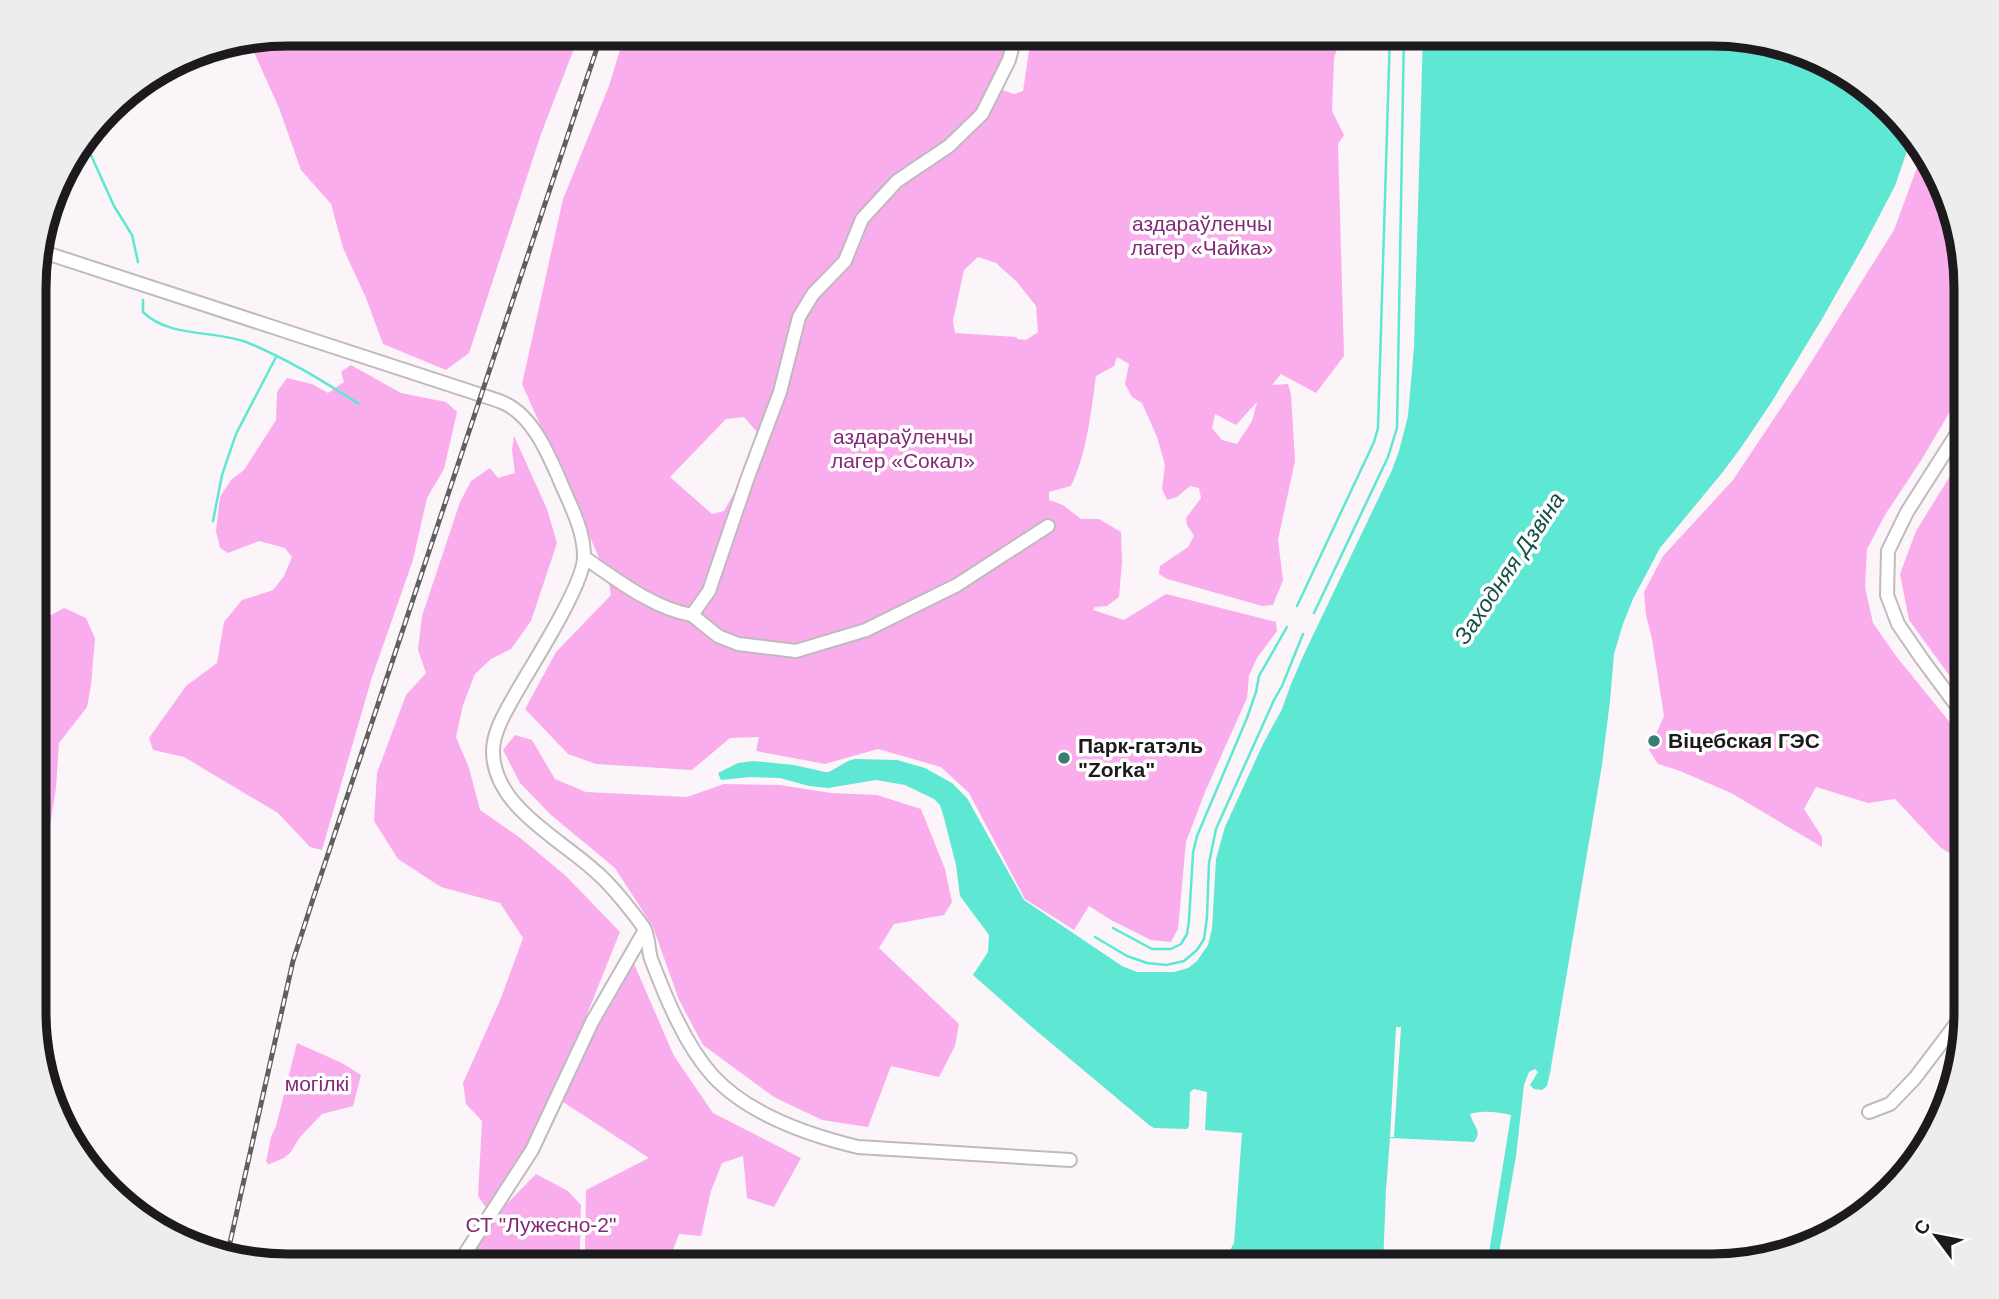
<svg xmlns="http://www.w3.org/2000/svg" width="1999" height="1299" font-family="Arial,sans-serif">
  <rect width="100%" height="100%" fill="#fbf5f9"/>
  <path fill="#faadec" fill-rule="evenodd" d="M287,33H580L541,134L469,353L446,370L383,344L366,298L343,248L331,204L301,170L279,108L249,41Z
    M625,33H1018L1002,78L990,81L991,86L1014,94L1023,91L1031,37L1028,33H1338L1341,38L1334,58L1332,111L1344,135L1338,144L1344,356L1316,393L1281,374L1272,385L1288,384L1291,394L1295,461L1278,540L1283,580L1273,605L1262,606L1167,579L1159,574L1160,566L1188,547L1194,536L1187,525L1186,518L1201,498L1199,488L1190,486L1177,497L1167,500L1162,489L1165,465L1157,437L1142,403L1132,397L1125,384L1129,364L1117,357L1114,366L1096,376C1091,412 1087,453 1071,486L1049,492V500L1063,505L1081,519H1099L1121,532L1122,562L1119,597L1107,606L1095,607L1093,610L1124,620L1166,594L1276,622L1277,631L1257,658L1249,676L1247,698L1205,792L1186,842L1178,929L1171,942L1151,940L1111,920L1089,906L1074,930L1025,899L969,793L941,767L878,749L825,764L756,751L759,737L730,738L692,770L596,764L568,754L525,709L556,652L611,595L608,578L522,384L563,199L609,86ZM978,257L996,263L1017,282L1036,306L1038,332L1026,340L1017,339V337L955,333L953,321L964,270ZM1257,402L1252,421L1237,444L1222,440L1212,428L1215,414L1236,425ZM744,417L764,440L724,511L712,514L670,477L726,419Z
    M1923,151L1932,161L1965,271V386L1922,459L1885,515L1867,549L1865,587L1873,623L1896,656L1965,741V862L1941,848L1895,799L1868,803L1816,787L1804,809L1822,837V847L1731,793L1680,771L1658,764L1649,750L1664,716L1652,639L1646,615L1644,592L1663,556L1733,480L1803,375L1894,230Z
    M351,365L401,393L446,402L457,412L444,469L427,498L413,560L372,677L322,850L310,847L278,813L184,757L153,750L149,738L186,686L217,663L224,622L242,600L273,590L284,576L292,557L285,548L259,541L228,553L220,548L216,531L220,497L231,480L244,470L276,420L277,392L287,378L312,384L328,393L344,382L341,372Z
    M514,436L547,509L557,543L531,621L511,649L491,659L475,674L463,705L456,737L469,768L480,810L519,837L565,875L620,932C581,1027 547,1126 489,1212L478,1196L482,1121L466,1104L463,1083L501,998L523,938L500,903L441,887L398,859L374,821L377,773L406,695L426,673L418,650L422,616L460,502L471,481L490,468L498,478L515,473L512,450Z
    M1965,452V697L1909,620L1900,574L1916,531Z
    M64,608L86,618L95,638L91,685L87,707L59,743L56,788L50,825L35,865V613L51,615Z
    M515,735L532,740L555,779L586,792L687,797L724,784L780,785L831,793L877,795L921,809L945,869L952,902L944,915L894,924L879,948L959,1024L955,1046L939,1077L891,1066L868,1127L822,1120L774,1097L703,1045L679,1000L653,927L615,868L551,815L520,783L503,750Z
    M628,950L674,1056L713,1113L801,1158L774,1207L747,1198L743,1156L722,1163L711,1191L701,1236L679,1234L667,1266H579L585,1251L586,1190L649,1158L563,1102Z
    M297,1043L342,1063L361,1075L353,1106L322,1114L300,1137L290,1153L284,1158L267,1165L268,1162H266L271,1137L276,1126Z
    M536,1174L568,1191L581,1205L580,1248L573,1266H456L485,1226Z"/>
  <path fill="#5ee7d3" d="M1423,33H1712L1793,47L1853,76L1911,139L1895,186L1864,245L1822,319L1771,403L1740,449L1722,473L1660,548L1633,599L1623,624L1614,654L1610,701L1602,765L1550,1073L1547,1086L1542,1090L1534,1089L1530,1085L1538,1072L1535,1069L1529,1072L1524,1085L1516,1156L1497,1265H1487L1511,1115C1499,1112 1481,1110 1470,1114C1473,1126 1483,1131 1474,1142L1390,1138L1386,1190L1383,1265H1228V1254L1234,1243L1242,1133L1205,1130L1207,1092L1194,1089L1190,1092L1189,1126L1187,1129L1154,1128L1149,1125L1033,1028L973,975L988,952L989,935L960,896L956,865L944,818L940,805L934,799L905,785L876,780L828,788L809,786L780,778L750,777L721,780L718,773L738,763L754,761L794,765L825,772H829L848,761L855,759L897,760L925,768L952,783L967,798L1024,900L1122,966L1137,972H1174L1188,968L1197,961L1208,945L1212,929L1216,859L1225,827L1263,744L1282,709L1291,684L1305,652L1392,470L1399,451L1408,416L1414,347Z"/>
  <path fill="#fbf5f9" d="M1396,1027H1401L1394,1137H1390Z"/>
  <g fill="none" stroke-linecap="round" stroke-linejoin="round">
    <path stroke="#5ee7d3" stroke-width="2.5" d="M85,142L114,206L132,235L138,262
      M143,300V312C169,338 214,330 246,342C286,358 323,381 359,404
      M213,521L222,475L236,434L276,357
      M1297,606L1374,442L1378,428L1390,33
      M1314,613L1388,457L1397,428L1404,33
      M1113,928L1152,949H1171L1181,944L1187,934L1189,920L1193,853L1197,836L1247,718L1256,692L1259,676L1287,627
      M1095,937L1127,956L1147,963L1166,965L1184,961L1197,950L1204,939L1207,917L1209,863L1216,829L1274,700L1282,686L1303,634"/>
    <defs>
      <path id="minor" d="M37,250L481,395C490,398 498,400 506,404C532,417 547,451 558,476C568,501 584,528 584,556C585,583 532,665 516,693C507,709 493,731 493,751C493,807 561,839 596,872C607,881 616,892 625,903C631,911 639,920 644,928C649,937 648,949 651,959C666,998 685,1045 713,1076C749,1115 808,1135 858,1147L1070,1160
        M1965,421L1907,512L1888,551L1887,595L1898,624L1922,659L1965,717
        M585,558C616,579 654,609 692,615L709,591L748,477L780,392L799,317L813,294L845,261L862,219L897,181L949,146L982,114L1009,60L1016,33
        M692,615L718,636L738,644L796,651L866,630L957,585L1048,526
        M1869,1112L1890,1104L1915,1078L1965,1012
        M457,1266L532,1150L592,1022L645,930"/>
    </defs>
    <use href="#minor" stroke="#c0babe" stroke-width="16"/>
    <use href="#minor" stroke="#fff" stroke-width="12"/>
    <defs>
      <path id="rail" d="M227,1256L293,961L313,899L602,33"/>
    </defs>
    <use href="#rail" stroke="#615e60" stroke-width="5"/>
    <use href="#rail" stroke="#fff" stroke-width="2.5" stroke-dasharray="8" stroke-linecap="butt"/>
  </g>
  <g fill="#387d73" stroke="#fff" stroke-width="2.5">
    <circle cx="1654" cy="741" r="7"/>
    <circle cx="1064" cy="758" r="7"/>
  </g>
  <g text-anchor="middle" stroke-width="7" stroke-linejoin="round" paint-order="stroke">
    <g font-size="21" fill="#832a77" stroke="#fff">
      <text x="1202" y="231">аздараўленчы<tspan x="1202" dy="24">лагер «Чайка»</tspan></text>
      <text x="903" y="444">аздараўленчы<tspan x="903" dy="24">лагер «Сокал»</tspan></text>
      <text x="317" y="1091">могілкі</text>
      <text x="541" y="1232">СТ "Лужесно-2"</text>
    </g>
    <g font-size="21" font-weight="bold" fill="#1c1a1c" stroke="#fff" text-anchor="start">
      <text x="1668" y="748">Віцебская ГЭС</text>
      <text x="1078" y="753">Парк-гатэль<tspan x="1078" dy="24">"Zorka"</tspan></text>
    </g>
    <g font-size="23" font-style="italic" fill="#165149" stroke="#fff">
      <text transform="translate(1509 568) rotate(-56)" y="8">Заходняя Дзвіна</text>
    </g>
  </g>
  <path d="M0 0H1999V1299H0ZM288 46H1712A242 242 0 0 1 1954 288V1012A242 242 0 0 1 1712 1254H288A242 242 0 0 1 46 1012V288A242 242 0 0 1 288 46Z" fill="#ededed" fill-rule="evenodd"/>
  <path fill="none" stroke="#1c1a1c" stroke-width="9" d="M288 46H1712A242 242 0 0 1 1954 288V1012A242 242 0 0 1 1712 1254H288A242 242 0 0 1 46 1012V288A242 242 0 0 1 288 46Z"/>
  <g transform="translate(1936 1236) rotate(302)" stroke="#ffffff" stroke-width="5" paint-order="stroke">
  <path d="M0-5L12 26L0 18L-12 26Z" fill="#1c1a1c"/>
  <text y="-10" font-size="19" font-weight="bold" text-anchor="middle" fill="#1c1a1c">С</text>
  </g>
</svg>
